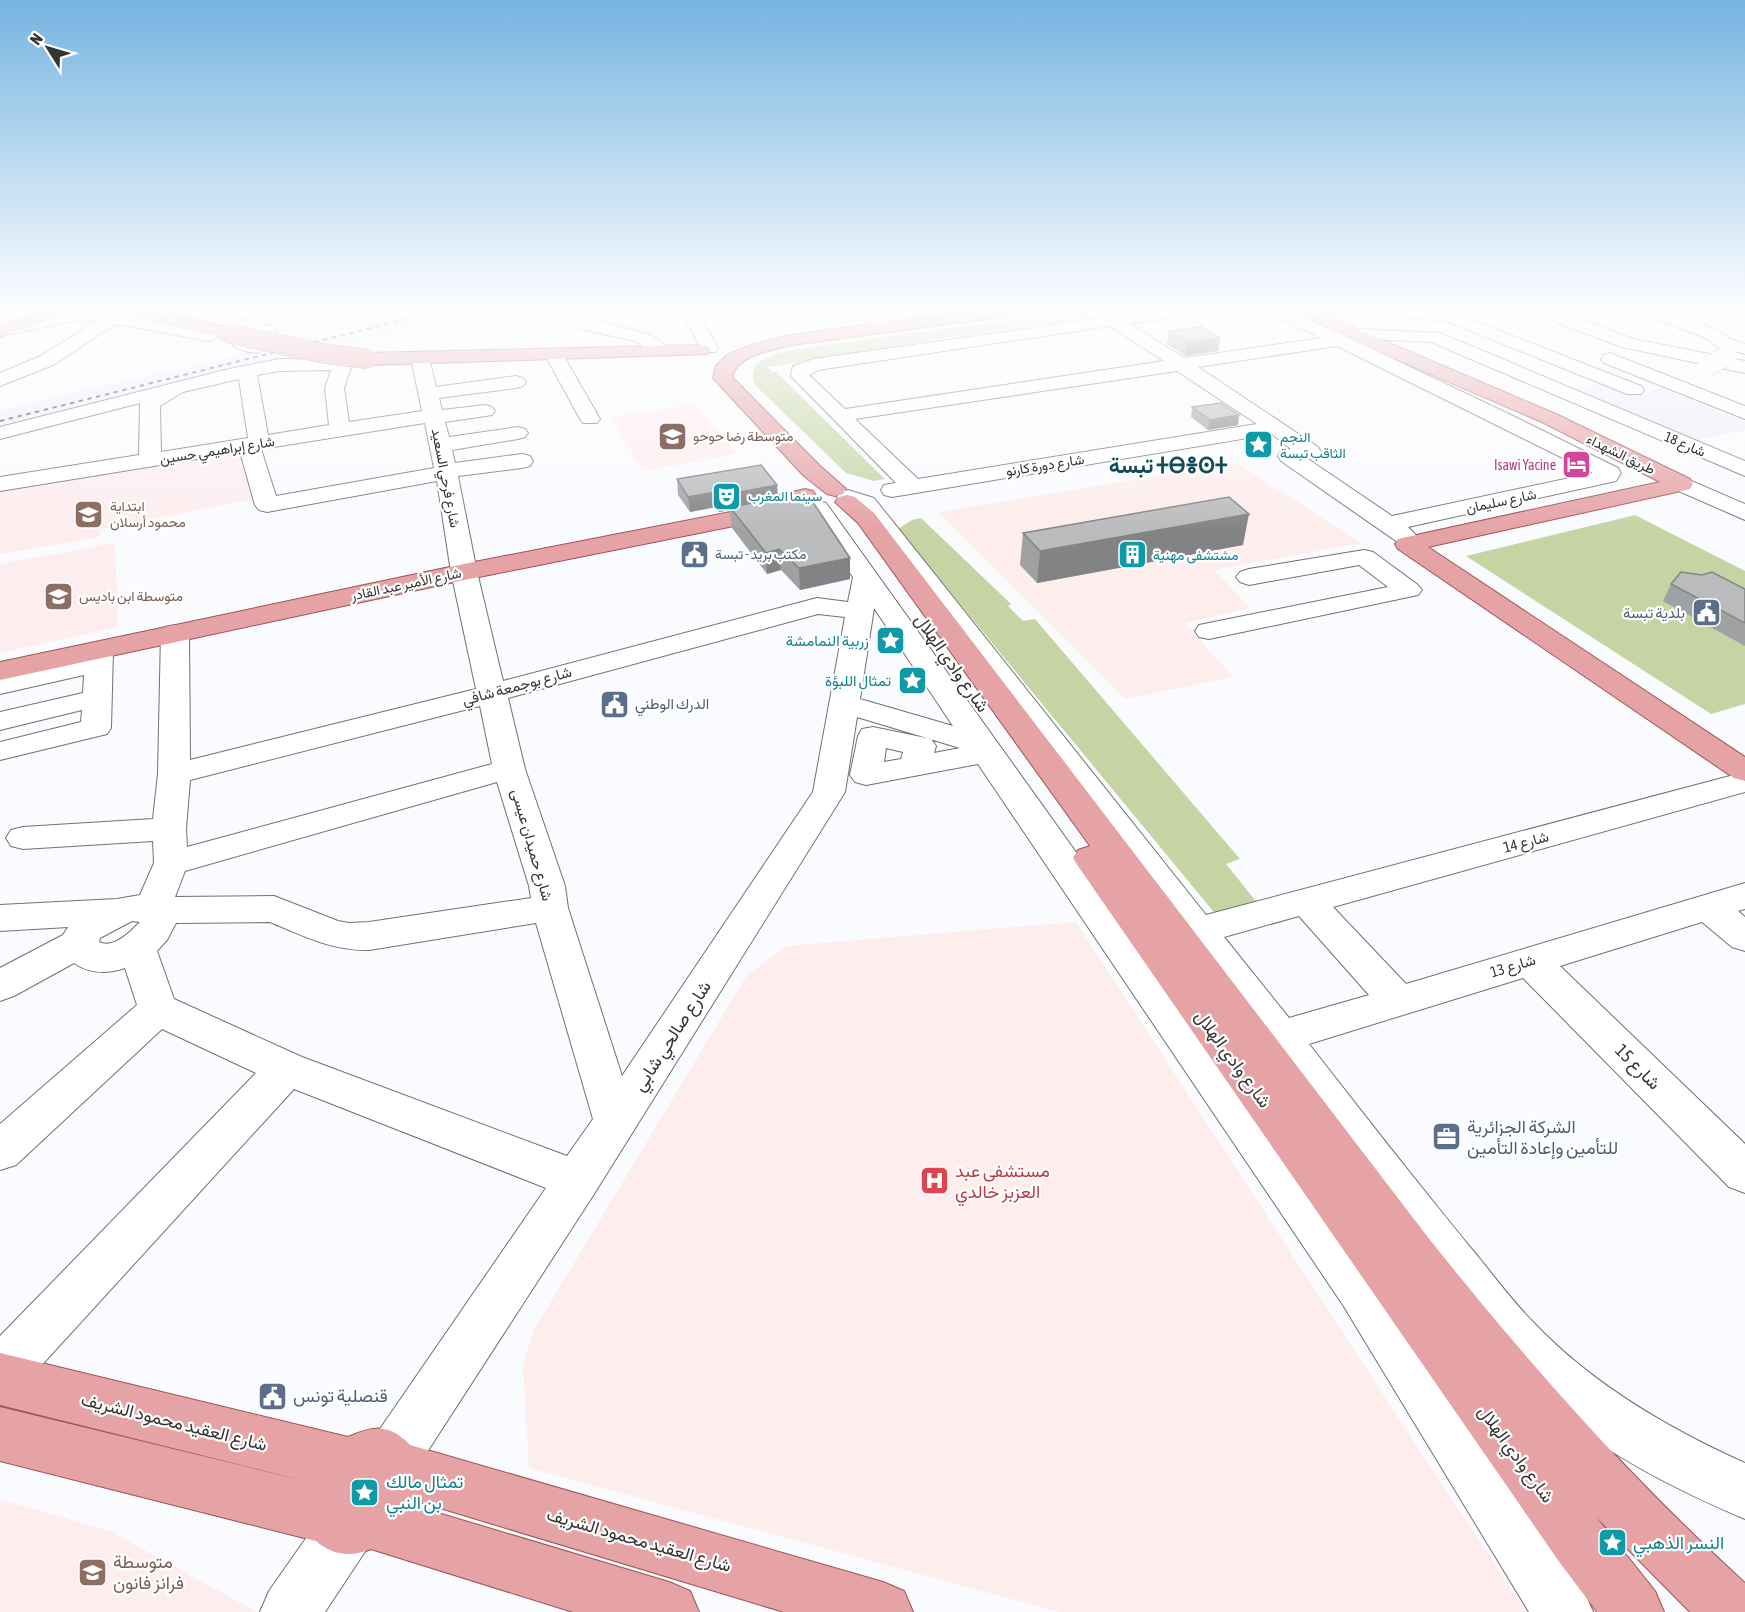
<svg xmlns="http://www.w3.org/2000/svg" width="1745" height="1612" font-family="'Asap Condensed',Vazirmatn,'Noto Sans Tifinagh',sans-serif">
  <rect width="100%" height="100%" fill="#fafbfe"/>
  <path fill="#ebeff9" d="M418,306H553L517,314L509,309L203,377L0,428V410L252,352Z
    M1611,382L1635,394L1661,388L1745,422V430L1690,442L1569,390Z"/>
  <path fill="#fdedef" d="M695,404L737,454L643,471L611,417Z
    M242,449L255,499L101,529L99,537L0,554V489Z
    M115,543L118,627L0,653V564Z
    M0,1499L112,1532L257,1612H0Z"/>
  <path fill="#fdedec" d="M1237,463L1361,543L1214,570L1250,608L1185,623L1233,677L1125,699L937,512Z
    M1076,922L1384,1396L1526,1612H1059L529,1468L523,1365L534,1330L747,975L787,946Z"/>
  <path fill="#c6d4a4" d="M1081,310L1096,317L950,337L767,367L772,372H776L885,479L874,481L846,473L756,386C741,356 784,353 804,348Z
    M1635,515L1745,571V704L1711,714L1466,556Z
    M921,518L1011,604L1008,606L1023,621L1035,619L1240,859L1226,864L1259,905L1217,916L898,529L912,520Z"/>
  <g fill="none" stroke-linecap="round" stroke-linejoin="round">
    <defs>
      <path id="minor" d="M169,306H189L274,327L277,331L274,335L255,342L263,348L260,352C251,354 236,350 230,342L233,338L250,332L170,312Z
        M571,306H590L584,313V316L650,335L659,340L670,350L667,354C654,357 646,346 634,341C617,335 578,333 567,319V311Z
        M678,306H694L718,348L715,352H703Z
        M857,306H875L892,324L889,328C875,331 865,317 857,306Z
        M1186,306H1238L1230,311L1129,323L1184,358L1321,338L1261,310L1259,306H1281L1346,337L1344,334L1347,330L1353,329L1440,333L1745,461V476L1431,342L1349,338L1513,416L1618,468L1621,473L1616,481L1408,527L1417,536L1414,541L1405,543L1396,541L1281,461L1278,456L1281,451L1291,449L1272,434L892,497L884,495L881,490L884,485L896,483L791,376L793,366L814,359ZM1110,326L1164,361L845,409L809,375L818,370ZM1337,346L1593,473L1392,516L1308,459L1318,457L1321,452L1318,447L1198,367ZM1177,371L1257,424L918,479L855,419Z
        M1296,306H1385L1449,311L1641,386L1644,390L1641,394H1627L1446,321L1326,312L1296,313L1294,309Z
        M1532,306H1553L1572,316L1633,339L1745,361V373L1622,347L1560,324Z
        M1626,306H1651L1716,329L1730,339L1745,344V354L1718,347L1704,337L1628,310Z
        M88,310L208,331L214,332L217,336L214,340L208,341L125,325H114L53,365L0,386V373L39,357L97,321H75L10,334L4,333L1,329L4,325Z
        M553,348L559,349L562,353L600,419L597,423H583L580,419L544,353L547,349Z
        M420,353L426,354L429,358L436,387L516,376L523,378L526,382L523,386L516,388L439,398L442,410L485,405L492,407L495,411L492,415L445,422L449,437L518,427L525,429L528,433L525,437L518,439L452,450L455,463L522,454L530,456L533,461L530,466L522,468L458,476L477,572L503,681L817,598L848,602L853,577L806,508L810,503L818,501L826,503L1377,1273L1584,1591L1593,1612H1529L1343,1305L978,764L866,785L855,782L850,775L858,736L862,729L873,727L931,739L936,746L934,753L960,748L857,717L845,792L594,1194L409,1480L390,1488L371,1480L363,1461L371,1442L546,1188L294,1089L18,1391L0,1399V1336L256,1073L162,1029L16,1165L0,1170V1124L137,1005L125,968C107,974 90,974 74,963L14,996L0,1001V968L63,935L68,927L0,931V905L117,899L140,895L154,863L153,841L23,849L11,846L6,838L11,830L23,827L153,819L158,774L161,633L165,627L175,625L185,627L189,633L190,760L476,689L451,572L437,481L267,512L259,510L255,505L240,452L0,491V477L139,455L140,403L0,439V427L229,369L280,359L350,360L352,364L344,388L349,422L422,411L411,358L414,354ZM331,370L325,388L329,425L268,435L257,375L280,371ZM239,379L248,438L161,452L160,406L183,392ZM425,423L434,468L276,496L261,449ZM874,608L953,726L860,699ZM818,614L845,617L813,792L622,1076L568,908L565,886L525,769L508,698ZM480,706L492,764L187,847L186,829L190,780ZM886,748L903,752L901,759L884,762ZM497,782L529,886L531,898L369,922L349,923L338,921L274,896L175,897L185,871ZM132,921L140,922C130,932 114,949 99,942L100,938ZM270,922C303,936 333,951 369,950L536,923L593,1119L567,1156L302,1057L174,999L157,951L167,940L176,923Z
        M1610,353L1745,406V419L1604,363L1601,359L1604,355Z
        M1682,477L1745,504V520L1674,489L1671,484L1674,479Z
        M848,490L874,498L1206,915L1745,772V792L1333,907L1406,984L1745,883V909L1738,911L1745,917V951L1732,947L1702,922L1560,966L1745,1144V1193L1729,1187L1523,978L1309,1044C1362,1112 1415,1180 1470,1247C1491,1272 1511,1300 1534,1323C1592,1384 1669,1429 1745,1463V1519C1674,1489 1604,1453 1545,1403C1529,1389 1514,1373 1498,1359L858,508L840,502L837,497L840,492ZM1299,916L1369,995L1289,1018L1224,937Z
        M1364,550L1373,552L1418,585L1422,590L1418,595L1209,639L1199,637L1195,631L1199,625L1209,623L1388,587L1359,565L1249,585L1240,582L1236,577L1240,572L1249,569Z
        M99,642L109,644L113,650L111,728L107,734L0,760V742L81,722L82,710L0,730V712L83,693L84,675L0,694V676L85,658V650L89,644Z
        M348,1499L368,1507L376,1527L368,1547L325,1612H260L269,1591L328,1507Z"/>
      <path id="major" d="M61,306H119L227,328L233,329L236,333L233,337L227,338L85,308L0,337V326Z
        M1006,306H1054L1046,311L792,345C772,350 737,355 732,377L820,466L846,489L843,494L835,496L827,494L804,476L713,378L716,366L727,355L754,344L791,335Z
        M1289,306H1311L1359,330L1558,415L1690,479L1693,484L1690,489L1428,547L1745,757V781L1734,778L1398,549L1395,544L1398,539L1407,537L1660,482L1544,423L1347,338Z
        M702,345L708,346L711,350L708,354L367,365L361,363L358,359L361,355L367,353Z
        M805,489L813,491L816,496L813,501L783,508L786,511L782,516L774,518L464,580L0,680V662L464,564L741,510L739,508L743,503Z
        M847,495L855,497L874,513L1430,1240C1529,1364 1628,1476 1745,1583V1612H1690L1596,1517L1655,1591L1664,1612H1597L1560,1563L1078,866L1073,858L1078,850L1090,846L858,523L835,502L839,497Z
        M0,1353L348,1437C373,1426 389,1423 410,1445L883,1582L904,1591L913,1612H784L420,1502L418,1507L669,1582L690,1591L699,1612H573L371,1549C352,1557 333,1556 316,1541L0,1461V1407L305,1481L0,1405Z"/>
    </defs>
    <use href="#minor" stroke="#717174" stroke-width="2"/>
    <use href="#major" stroke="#9c5457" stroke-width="2"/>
    <use href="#minor" fill="#fff" fill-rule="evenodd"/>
    <use href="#major" fill="#e5a3a6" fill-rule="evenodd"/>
    <path stroke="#49494a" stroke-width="2" stroke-dasharray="4.5 4.5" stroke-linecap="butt" d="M0,421L459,306"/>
    <defs>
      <path id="minor-bridge" d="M1708,366L1727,356"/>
      <path id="major-bridge" d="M227,333L321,353L367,359"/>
    </defs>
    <use href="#minor-bridge" stroke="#717174" stroke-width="20" stroke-linecap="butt"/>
    <use href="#major-bridge" stroke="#9c5457" stroke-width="20" stroke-linecap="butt"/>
    <use href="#minor-bridge" stroke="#fff" stroke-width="19"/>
    <use href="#major-bridge" stroke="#e5a3a6" stroke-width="19"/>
  </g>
  <path fill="#a0a1a3" d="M1169,331L1220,338L1218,351L1185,356L1167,344Z
    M1192,407L1238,425L1208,430L1191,417Z
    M677,479L777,485L778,499L795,502L850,558V579L800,590L781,570L767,574L732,528L730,510L719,512L716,507L690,512L678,495Z
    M1023,533L1243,545L1037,583L1020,565Z
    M1671,584L1745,589V646L1663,601Z"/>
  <path fill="#828384" d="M1220,338L1218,351L1185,356L1187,342Z
    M1239,415L1238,425L1208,430L1210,420Z
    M777,485L778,501L730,507V510L719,512L718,496Z
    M715,492L716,507L690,512L688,497Z
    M1249,514L1243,545L1037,583L1040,551Z
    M779,549L781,570L767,574L766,553Z
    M850,558V579L800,590L799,568Z"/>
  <path fill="#babbbd" stroke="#828384" stroke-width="1.5" d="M1202,327L1220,338L1187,342L1169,331Z
    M1221,403L1239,415L1210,420L1192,407Z
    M761,465L777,485L718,496L715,492L688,497L677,479Z
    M790,497L795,502L811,499L850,558L799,568L779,549L766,553L730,507Z
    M1229,497L1249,514L1040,551L1023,533Z
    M1681,572L1702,575L1712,572L1745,589V623L1671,584Z"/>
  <linearGradient id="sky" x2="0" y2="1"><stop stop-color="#75b4e0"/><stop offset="0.58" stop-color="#fdfdff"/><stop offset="1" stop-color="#fdfdff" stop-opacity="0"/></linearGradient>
  <rect width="1745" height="532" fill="url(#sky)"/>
  <defs>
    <symbol id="school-square" viewBox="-11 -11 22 22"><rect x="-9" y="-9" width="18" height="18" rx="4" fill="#8d6e63" stroke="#fff"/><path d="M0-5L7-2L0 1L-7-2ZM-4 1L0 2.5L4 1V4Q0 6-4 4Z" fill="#fff"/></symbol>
    <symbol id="sight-square" viewBox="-11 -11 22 22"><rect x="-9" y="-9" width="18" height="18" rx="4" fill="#0f9aa8" stroke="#fff"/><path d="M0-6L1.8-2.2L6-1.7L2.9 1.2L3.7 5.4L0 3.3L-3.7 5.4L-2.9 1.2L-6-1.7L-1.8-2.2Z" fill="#fff"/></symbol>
    <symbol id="hotel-square" viewBox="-11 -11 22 22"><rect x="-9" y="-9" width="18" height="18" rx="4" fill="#d1479c" stroke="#fff"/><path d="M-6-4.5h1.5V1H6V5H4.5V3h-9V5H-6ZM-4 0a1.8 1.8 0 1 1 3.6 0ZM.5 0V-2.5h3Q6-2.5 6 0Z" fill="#fff"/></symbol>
    <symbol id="theatre-square" viewBox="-11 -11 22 22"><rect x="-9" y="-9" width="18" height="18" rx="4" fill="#0f9aa8" stroke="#fff"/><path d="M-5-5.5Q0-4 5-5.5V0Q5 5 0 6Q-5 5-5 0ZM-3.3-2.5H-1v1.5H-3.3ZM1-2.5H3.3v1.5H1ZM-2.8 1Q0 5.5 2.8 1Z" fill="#fff"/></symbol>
    <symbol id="civic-square" viewBox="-11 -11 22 22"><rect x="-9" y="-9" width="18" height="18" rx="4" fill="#5c6f8a" stroke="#fff"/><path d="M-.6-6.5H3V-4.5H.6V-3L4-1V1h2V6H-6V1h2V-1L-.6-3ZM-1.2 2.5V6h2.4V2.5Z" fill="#fff"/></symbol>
    <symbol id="building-square" viewBox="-11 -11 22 22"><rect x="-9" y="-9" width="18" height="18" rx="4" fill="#0f9aa8" stroke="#fff"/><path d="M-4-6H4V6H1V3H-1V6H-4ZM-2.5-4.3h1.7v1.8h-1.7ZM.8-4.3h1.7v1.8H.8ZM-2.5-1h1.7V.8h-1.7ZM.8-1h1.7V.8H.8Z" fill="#fff"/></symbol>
    <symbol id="office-square" viewBox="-11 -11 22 22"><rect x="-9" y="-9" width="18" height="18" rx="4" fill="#5c6f8a" stroke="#fff"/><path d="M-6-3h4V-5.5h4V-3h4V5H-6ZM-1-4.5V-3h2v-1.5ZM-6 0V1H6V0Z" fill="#fff"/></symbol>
    <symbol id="hospital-square" viewBox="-11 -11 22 22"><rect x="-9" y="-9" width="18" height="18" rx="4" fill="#e0444e" stroke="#fff"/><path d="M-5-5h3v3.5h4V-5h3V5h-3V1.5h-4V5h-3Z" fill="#fff"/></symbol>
  </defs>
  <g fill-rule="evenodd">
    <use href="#school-square" x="656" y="420" width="33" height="33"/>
    <use href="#sight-square" x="1242" y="428" width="33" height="33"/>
    <use href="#hotel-square" x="1560" y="448" width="33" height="33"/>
    <use href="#theatre-square" x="710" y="480" width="33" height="33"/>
    <use href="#school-square" x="72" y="498" width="33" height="33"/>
    <use href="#civic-square" x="678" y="538" width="33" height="33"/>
    <use href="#building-square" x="1116" y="538" width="33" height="33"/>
    <use href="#school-square" x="42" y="580" width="33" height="33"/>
    <use href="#civic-square" x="1690" y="596" width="33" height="33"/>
    <use href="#sight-square" x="874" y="624" width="33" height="33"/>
    <use href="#sight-square" x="896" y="664" width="33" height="33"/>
    <use href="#civic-square" x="598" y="688" width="33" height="33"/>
    <use href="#office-square" x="1430" y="1120" width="33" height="33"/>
    <use href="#hospital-square" x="918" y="1164" width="33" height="33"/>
    <use href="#civic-square" x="256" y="1380" width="33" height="33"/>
    <use href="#sight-square" x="348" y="1476" width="33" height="33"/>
    <use href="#sight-square" x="1596" y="1526" width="33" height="33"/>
    <use href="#school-square" x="76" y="1556" width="33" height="33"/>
  </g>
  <g text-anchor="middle" stroke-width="4.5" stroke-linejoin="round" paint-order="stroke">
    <g font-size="14" fill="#785e54" stroke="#fff" text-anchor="start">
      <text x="693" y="441">متوسطة رضا حوحو</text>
      <text x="110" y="511">ابتداية<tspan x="110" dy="16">محمود أرسلان</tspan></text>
      <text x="79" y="601">متوسطة ابن باديس</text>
    </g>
    <g font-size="14" fill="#0d838f" stroke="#fff" text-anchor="start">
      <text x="1280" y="442">النجم<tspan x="1280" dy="16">الثاقب تبسة</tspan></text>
      <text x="748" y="501">سينما المغرب</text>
      <text x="1153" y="560">مشتشفى مهنية</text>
    </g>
    <g font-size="14" fill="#343435" stroke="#fff">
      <text transform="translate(1685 444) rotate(23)" y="5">شارع 18</text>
      <text transform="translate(217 450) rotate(-9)" y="5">شارع إبراهيمي حسين</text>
      <text transform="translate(1621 454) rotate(26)" y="5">طريق الشهداء</text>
      <text transform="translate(1045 465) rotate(-9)" y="5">شارع دورة كارنو</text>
      <text transform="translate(446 478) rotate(79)" y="5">شارع فرحي السعيد</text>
      <text transform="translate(1501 501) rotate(-12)" y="5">شارع سليمان</text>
      <text transform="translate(406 584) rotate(-12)" y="5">شارع الأمير عبد القادر</text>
    </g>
    <g font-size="14" fill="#b23c85" stroke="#fff" text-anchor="end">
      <text x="1556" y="470">Isawi Yacine</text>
    </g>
    <g font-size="14" fill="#4e5e75" stroke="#fff" text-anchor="start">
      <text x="715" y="559">مكتب بريد - تبسة</text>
    </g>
    <g font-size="15" fill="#4e5e75" stroke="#fff" text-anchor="end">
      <text x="1685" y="618">بلدية تبسة</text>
      <text x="635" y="709" text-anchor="start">الدرك الوطني</text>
    </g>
    <g font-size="15" fill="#0d838f" stroke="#fff" text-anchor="end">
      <text x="869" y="646">زربية النمامشة</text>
      <text x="891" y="686">تمثال اللبؤة</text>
    </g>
    <g font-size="15" fill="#343435" stroke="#fff">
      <text transform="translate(517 686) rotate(-15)" y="5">شارع بوجمعة شافي</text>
      <text transform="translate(1526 842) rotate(-15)" y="5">شارع 14</text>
      <text transform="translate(532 845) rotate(74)" y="5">شارع حميدان عيسى</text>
      <text transform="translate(1513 966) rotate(-17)" y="5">شارع 13</text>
    </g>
    <g font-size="18" fill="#343435" stroke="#fff">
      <text transform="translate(952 663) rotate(55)" y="6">شارع وادي الهلال</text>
      <text transform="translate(672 1036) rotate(-57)" y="6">شارع صالحي شابي</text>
      <text transform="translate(1233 1059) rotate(54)" y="6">شارع وادي الهلال</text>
      <text transform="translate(1638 1067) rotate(45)" y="6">شارع 15</text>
      <text transform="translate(174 1422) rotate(14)" y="6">شارع العقيد محمود الشريف</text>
      <text transform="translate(1516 1454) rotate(54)" y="6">شارع وادي الهلال</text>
      <text transform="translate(639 1540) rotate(16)" y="6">شارع العقيد محمود الشريف</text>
    </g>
    <g font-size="18" fill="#4e5e75" stroke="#fff" text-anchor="start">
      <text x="1467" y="1133">الشركة الجزائرية<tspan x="1467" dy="21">للتأمين وإعادة التأمين</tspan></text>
      <text x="293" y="1402">قنصلية تونس</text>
    </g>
    <g font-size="18" fill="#be3a42" stroke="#fff" text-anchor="start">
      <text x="955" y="1177">مستشفى عبد<tspan x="955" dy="21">العزبز خالدي</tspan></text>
    </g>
    <g font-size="18" fill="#0d838f" stroke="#fff" text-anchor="start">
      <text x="386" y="1488">تمثال مالك<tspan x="386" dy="21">بن النبي</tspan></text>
      <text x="1633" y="1549">النسر الذهبي</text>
    </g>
    <g font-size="18" fill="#785e54" stroke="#fff" text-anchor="start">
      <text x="113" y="1568">متوسطة<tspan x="113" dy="21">فرانز فانون</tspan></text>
    </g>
    <g font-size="22" font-weight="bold" fill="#124d57" stroke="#fff">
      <text x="1168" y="473">تبسة ⵜⴱⴻⵙⵜ</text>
    </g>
  </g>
  <g transform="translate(48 48) rotate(307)" stroke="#ffffff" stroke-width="4.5" paint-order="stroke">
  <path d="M0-4.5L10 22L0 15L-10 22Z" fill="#343435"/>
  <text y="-9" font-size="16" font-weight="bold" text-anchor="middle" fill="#343435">N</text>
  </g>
</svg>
